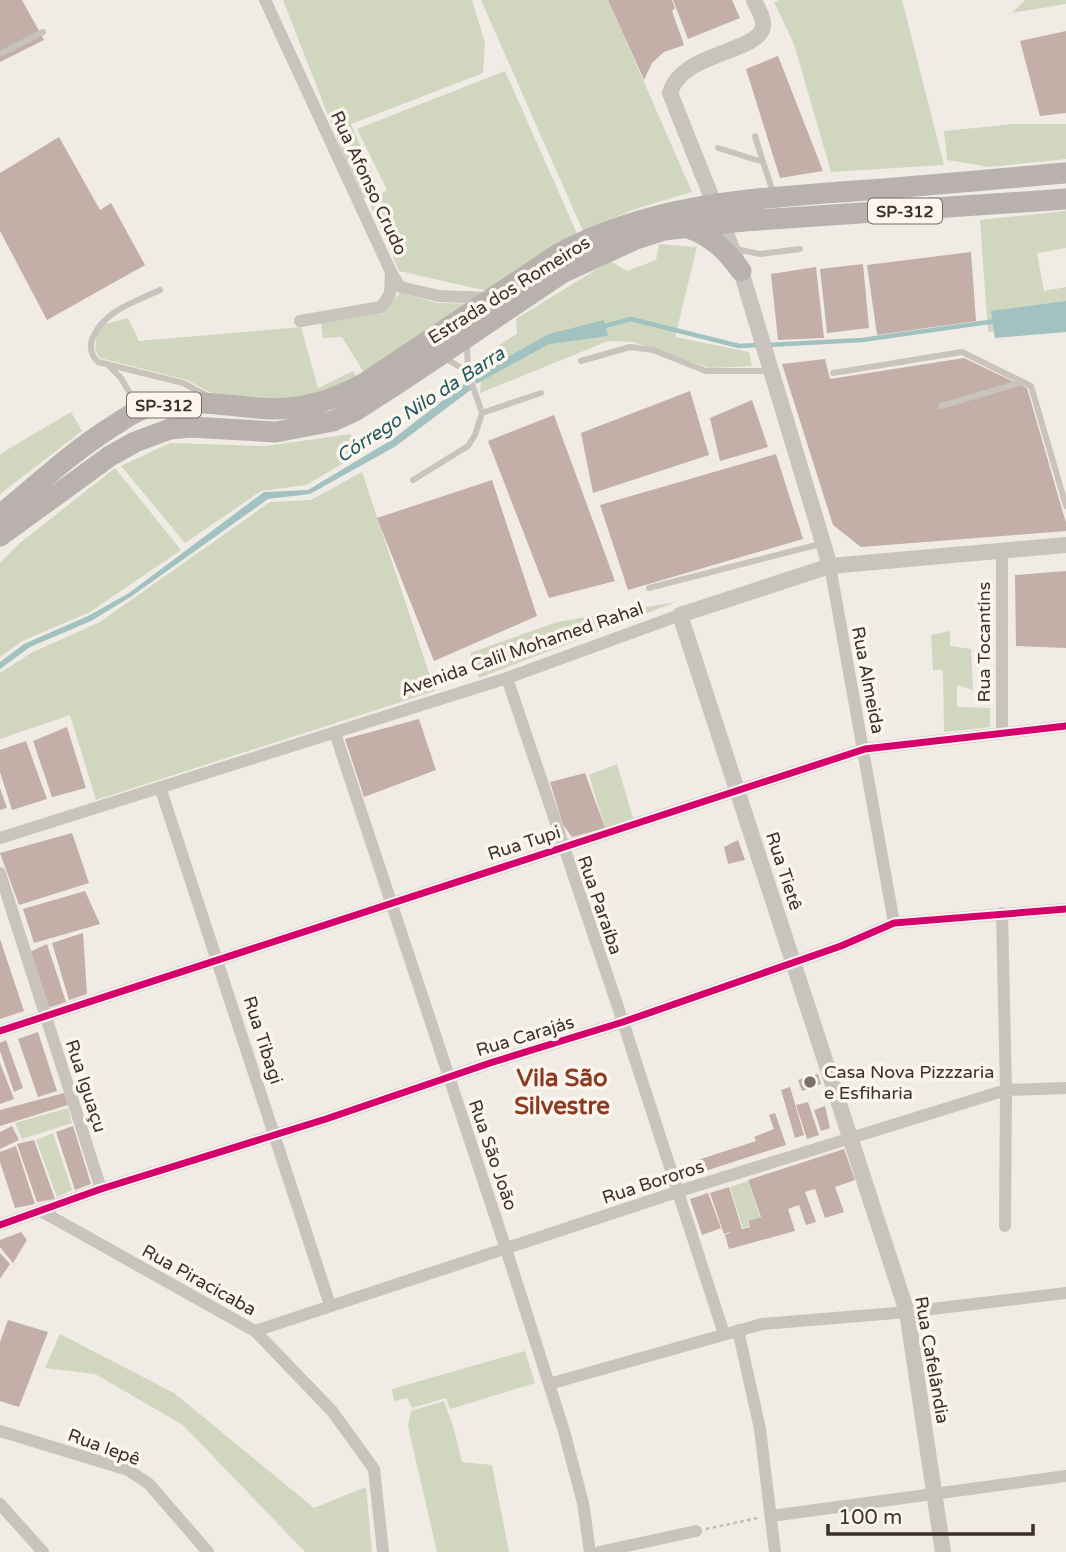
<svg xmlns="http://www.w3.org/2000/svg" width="1066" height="1552" font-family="'Varela Round',sans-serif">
  <rect width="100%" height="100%" fill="#f0ebe5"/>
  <path fill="#d1d6bf" d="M283,0H472L485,43L483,73L351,124L379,190L361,200Z
    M481,0H608L692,192L635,209L583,231Z
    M780,0H902L944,165L831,172L794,44L774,2Z
    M1025,0H1066V4L1012,13Z
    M505,71L578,236L492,292L399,271L369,202L387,190L357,129Z
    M1014,124H1066V159L989,167L947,160L944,131Z
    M1066,211V248L1037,253L1044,291L1066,287V327L988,332L980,220Z
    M659,244L697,247L675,337L749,352L752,366L710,368L633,342L608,341L480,393C484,354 484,354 517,334L516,319L610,261L627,271L656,260Z
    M400,293L438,303L477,304L365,374L342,337L323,338L321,322L374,312L381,314Z
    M128,318L139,341L301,327L318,388L353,371L359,381L293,404L223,399L187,380L100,358L95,350L98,326Z
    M71,412L82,431L0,494V454Z
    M351,434L359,454L306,485L261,491L185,543L121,466L170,443L266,446Z
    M115,468L181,550L90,612L22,641L0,657V563L20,543Z
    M362,472L435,691L96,800L70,715L0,739V673L31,653L100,622L270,502L311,500Z
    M676,602L479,678L470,653L557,622Z
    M950,631V646L971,649L973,690L957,685V707L990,708V727L944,732L943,670H933L931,635Z
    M617,764L633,818L605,828L589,775Z
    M68,1108L72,1123L22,1139L15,1123Z
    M53,1133L72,1190L57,1197L36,1140Z
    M748,1181L760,1217L747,1221L749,1226L743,1228L730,1187Z
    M60,1334L174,1393L314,1508L366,1487L372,1552H305L183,1425L95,1374L45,1368Z
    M525,1351L535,1383L450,1409L446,1398L412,1408L407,1398L394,1401L392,1389Z
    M444,1401L454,1429L462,1462L492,1465L509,1552H437L408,1426L411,1411Z"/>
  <path fill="#a1c2c1" d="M1066,301V332L995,338L991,311Z
    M604,320L608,336L549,344L476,384L473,376L549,334Z
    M468,381L472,389L396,446L310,494L268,499L132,596L91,621L30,647L0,669V662L24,644L88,616L129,593L264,492L308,490L393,439Z"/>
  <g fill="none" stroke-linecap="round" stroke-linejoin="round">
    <path stroke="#a1c2c1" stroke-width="4.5" d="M601,327L631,319L739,346L759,345
      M768,345L862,340L996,321"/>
  </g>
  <path fill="#c3afa7" d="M0,0H22L44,40L0,62Z
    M608,0H672L675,8L672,11L684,45L664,52L652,63L644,80Z
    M673,0H732L740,18L688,39Z
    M1066,31V113L1040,116L1020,41Z
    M778,56L823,171L780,178L746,69Z
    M59,137L100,210L111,203L145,265L47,320L0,231V173Z
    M971,252L976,321L877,335L867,265Z
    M863,264L869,328L827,333L820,269Z
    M816,267L824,338L778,340L771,274Z
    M964,358L1027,388L1066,523V531L861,547L833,525L782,364L825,359L830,379Z
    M690,391L709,455L593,493L581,433Z
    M752,400L768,447L720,461L710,418Z
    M554,415L615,581L549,598L488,441Z
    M776,454L803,539L628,590L600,505Z
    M492,480L537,616L434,661L377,518Z
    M1066,571V648L1016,646L1015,575Z
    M419,719L436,770L364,797L345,739Z
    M67,727L86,788L52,797L33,741Z
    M26,741L47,799L12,810L0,772V750Z
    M585,773L605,828L572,837L563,825L550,782Z
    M0,788L7,808L0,810Z
    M72,833L89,883L19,905L0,853Z
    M738,840L745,860L728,864L724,847Z
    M85,891L100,924L34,943L23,909Z
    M83,933L87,994L69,1000L52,943Z
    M0,939L24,1011L0,1019Z
    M47,944L66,1002L48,1008L30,952Z
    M38,1032L57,1091L38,1097L18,1039Z
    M6,1040L23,1088L14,1092L0,1051V1043Z
    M0,1063L14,1099L0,1104Z
    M818,1074L821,1084L802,1091L798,1080Z
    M790,1087L804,1135L795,1138L781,1090Z
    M64,1093L68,1105L0,1126V1110Z
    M808,1102L819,1135L807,1139L796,1105Z
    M825,1106L830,1128L821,1131L814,1110Z
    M775,1113L786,1145L702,1172L698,1160L756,1141L754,1137L774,1129L769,1115Z
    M12,1126L19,1140L0,1149V1132Z
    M73,1126L91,1184L75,1190L56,1132Z
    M34,1140L55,1199L37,1202L17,1144Z
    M16,1146L35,1204L15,1208L0,1162V1152Z
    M844,1149L855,1180L835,1187L844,1212L825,1218L815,1189L805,1192L816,1222L806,1225L799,1205L788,1209L795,1231L729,1249L725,1235L733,1231L724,1234L710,1193L729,1187L742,1229L750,1227L748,1221L761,1217L748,1180Z
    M708,1193L721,1228L702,1235L690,1199Z
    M21,1232L27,1240L13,1263L0,1247V1240Z
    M0,1253L10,1264L0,1279Z
    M8,1320L48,1332L19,1407L0,1401V1342Z"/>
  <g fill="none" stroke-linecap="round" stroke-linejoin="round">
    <path stroke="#c2bbb6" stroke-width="2.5" stroke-dasharray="3.5 3.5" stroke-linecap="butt" d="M706,1529L758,1518"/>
    <path stroke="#c9c3be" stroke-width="6" d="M0,54L43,32
      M755,136L763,162
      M718,148L763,162L774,195
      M735,249L760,254L800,249
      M160,290C135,302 105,310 93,337C89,346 91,355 98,362L183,383L206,395
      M467,344L468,372L482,413
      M445,358L468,372
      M581,361L630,347L653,350L706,371H769
      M107,364L121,378L137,406
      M833,373L962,352L1023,382
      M941,406L1023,382L1031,386L1066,506
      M413,480L468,446L475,435L482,413L541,393
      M649,588L824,543"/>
    <path stroke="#c9c3be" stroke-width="12" d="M265,0L391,272L390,294L381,307L300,321
      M391,272L400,287L439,296L489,298
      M1002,550V733
      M830,566L894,923
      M507,678L623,1022L724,1334
      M335,733L506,1249L564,1431L583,1503L590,1552
      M160,787L330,1305
      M0,838L507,678L680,615
      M0,873L101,1189
      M1002,913L1006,1090L1005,1226
      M0,1031L865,749L1066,726
      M41,1211L255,1331L332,1411L374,1469L383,1552
      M0,1225L101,1189L326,1119L490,1063L623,1022L841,946L894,923L1066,909
      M738,1330L760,1429L775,1552
      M255,1331L686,1189L1006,1090L1066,1088
      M549,1384L762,1324L907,1312L1066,1293
      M0,1431L128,1470L149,1484L208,1552
      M0,1504L43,1552
      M771,1516L1066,1476
      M599,1552L696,1531"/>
    <path stroke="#c9c3be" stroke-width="16" d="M754,0C757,7 764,18 763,26C760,53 682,51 670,93L741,271L830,566
      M943,1552L907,1312L680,615L830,566L1066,545"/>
    <path stroke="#b8b1ad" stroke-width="21" d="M688,228C712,236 727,251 741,271
      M0,515C37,485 73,451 113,426C123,420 134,411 146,408C182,397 221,405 257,408C295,412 333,401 365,383L560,253C654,203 750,199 854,191C925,186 995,179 1066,173
      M0,536L110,456L135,442L170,429L190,427L276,432L333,421L355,411L400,382L562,273L636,239L664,230L744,221L1066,199"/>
    <defs>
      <path id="cycleway" d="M0,1031L865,749L1066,726
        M0,1225L101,1189L326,1119L490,1063L623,1022L841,946L894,923L1066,909"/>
    </defs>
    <use href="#cycleway" stroke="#fbf5ee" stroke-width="11"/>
    <use href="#cycleway" stroke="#d6006c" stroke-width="7"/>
  </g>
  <circle fill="#7a716c" stroke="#fbf5ee" stroke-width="2.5" cx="810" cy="1082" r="7"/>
  <g text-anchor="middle" stroke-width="7" stroke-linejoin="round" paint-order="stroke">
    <g fill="#fbf5ee" stroke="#756b66" stroke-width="2">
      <rect x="868" y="198.5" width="74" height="25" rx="5"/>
      <rect x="127" y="392.5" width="74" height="25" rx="5"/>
    </g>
    <g font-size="16" font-weight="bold" fill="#3b302b">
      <text x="905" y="217">SP-312</text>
      <text x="164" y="411">SP-312</text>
    </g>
    <g font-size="18" fill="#3b302b" stroke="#fbf5ee">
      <text transform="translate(369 183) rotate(65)" y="6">Rua Afonso Crudo</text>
      <text transform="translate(509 290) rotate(-32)" y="6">Estrada dos Romeiros</text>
      <text transform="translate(984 642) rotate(-90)" y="6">Rua Tocantins</text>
      <text transform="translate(522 649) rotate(-19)" y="6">Avenida Calil Mohamed Rahal</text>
      <text transform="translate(868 680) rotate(79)" y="6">Rua Almeida</text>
      <text transform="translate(524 843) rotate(-18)" y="6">Rua Tupi</text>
      <text transform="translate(784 871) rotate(72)" y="6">Rua Tietê</text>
      <text transform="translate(600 905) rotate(71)" y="6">Rua Paraíba</text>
      <text transform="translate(525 1036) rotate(-17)" y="6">Rua Carajás</text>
      <text transform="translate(263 1040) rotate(72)" y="6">Rua Tibagi</text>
      <text transform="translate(86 1086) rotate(72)" y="6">Rua Iguaçu</text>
      <text transform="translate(493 1155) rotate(71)" y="6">Rua São João</text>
      <text transform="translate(653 1182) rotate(-18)" y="6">Rua Bororos</text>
      <text transform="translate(199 1280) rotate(29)" y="6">Rua Piracicaba</text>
      <text transform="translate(932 1360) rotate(80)" y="6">Rua Cafelândia</text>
      <text transform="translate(104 1447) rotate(20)" y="6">Rua Iepê</text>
    </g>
    <g font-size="18" fill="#3b302b" stroke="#fbf5ee" text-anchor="start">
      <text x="824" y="1078">Casa Nova Pizzzaria<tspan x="824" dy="21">e Esfiharia</tspan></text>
    </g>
    <g font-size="19" font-style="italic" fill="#1f5a5e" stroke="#fbf5ee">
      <text transform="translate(420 404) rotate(-33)" y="7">Córrego Nilo da Barra</text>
    </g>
    <g font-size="24" font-weight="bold" fill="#8c3b22" stroke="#fbf5ee">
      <text x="562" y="1086">Vila São<tspan x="562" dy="28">Silvestre</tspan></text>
    </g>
  </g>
  <path d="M828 1524v10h205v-10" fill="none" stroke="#3b302b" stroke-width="3.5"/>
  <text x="838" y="1524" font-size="21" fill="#3b302b" stroke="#fbf5ee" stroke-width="5" paint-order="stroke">100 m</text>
</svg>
